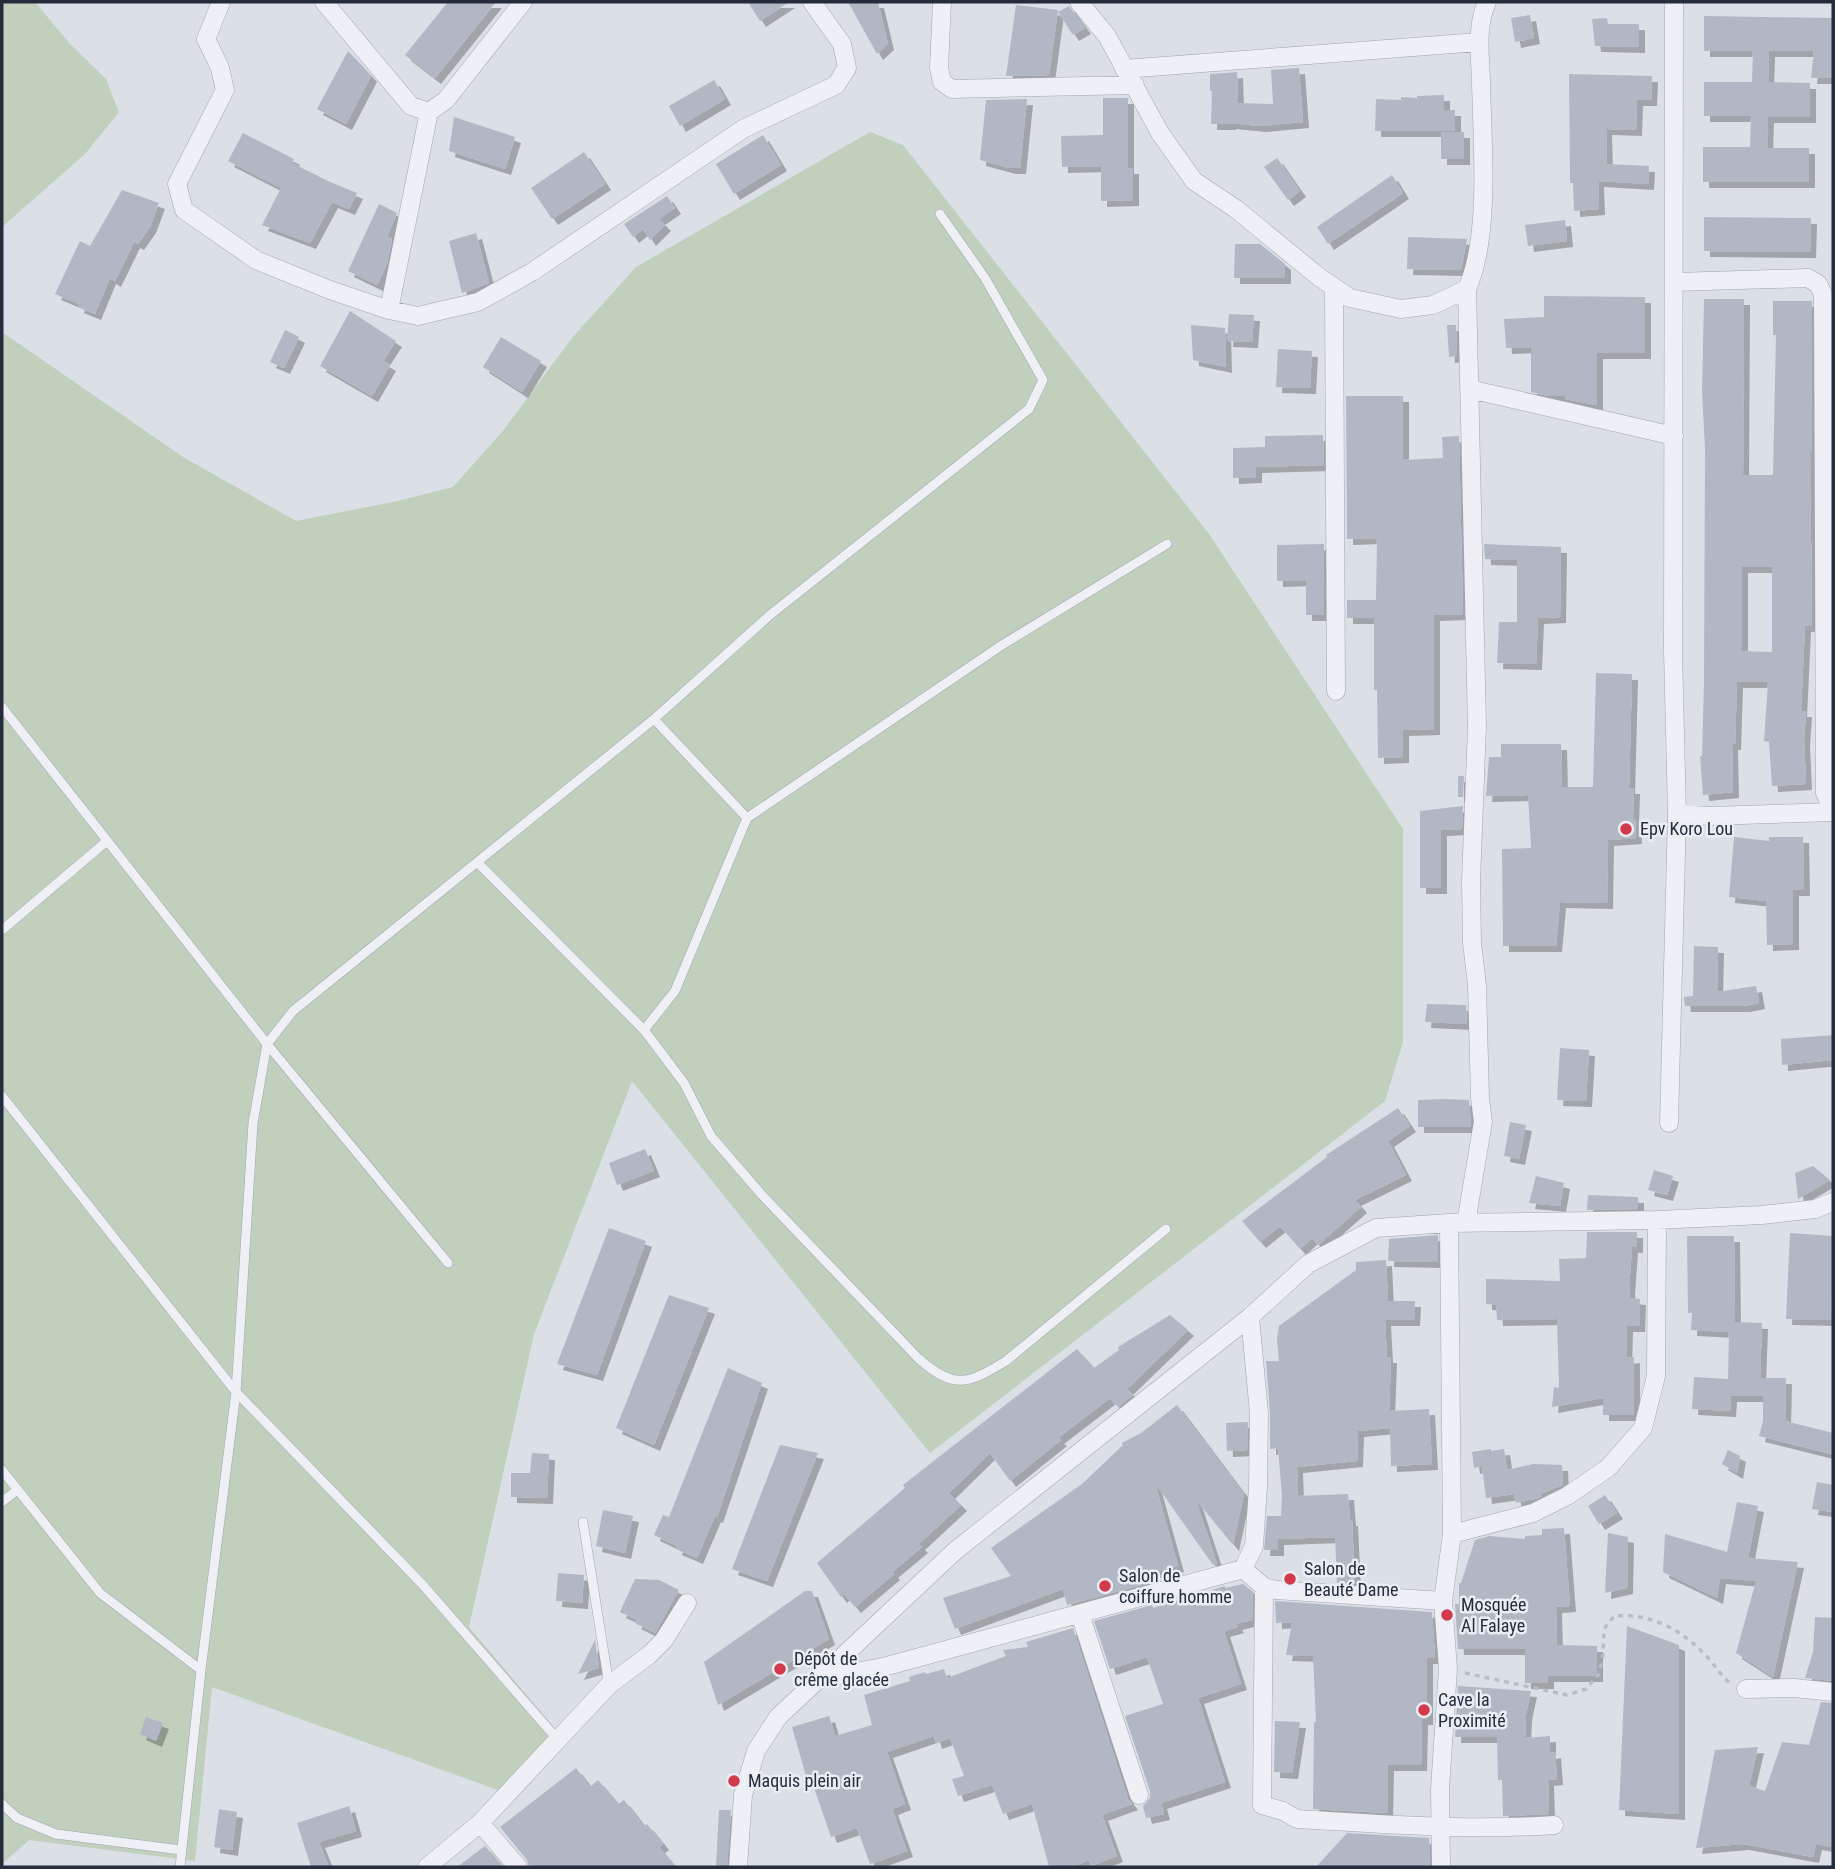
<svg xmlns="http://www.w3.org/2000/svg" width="1835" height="1869" font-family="'Roboto Condensed',sans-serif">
  <defs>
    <filter id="shadow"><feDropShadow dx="6" dy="6" stdDeviation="0" flood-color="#0004"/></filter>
  </defs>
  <rect width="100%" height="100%" fill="#dbdfe6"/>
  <path fill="#c0d0bc" d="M2,2H35L70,44L106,79L119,112L85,154L2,227Z
    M870,132L903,145L1209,534L1403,829V1042L1385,1101L930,1453L632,1081L534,1334L469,1627L557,1731L498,1790L212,1687L195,1861L29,1840L2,1864V332L183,457L296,521L398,501L453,487L502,432L572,338L636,267Z"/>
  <path fill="#b2b8c3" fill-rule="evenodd" filter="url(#shadow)" d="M448,2H496L435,78L405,55Z
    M748,2H789L760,21Z
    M848,2H878L888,44L877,54Z
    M1016,5L1058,10L1049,75L1006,76Z
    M1069,6L1085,28L1073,35L1058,12Z
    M1530,15L1534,38L1515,42L1511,18Z
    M1704,16L1833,18V78H1811L1814,51H1769L1768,82L1810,83V117H1768L1767,148H1809V182H1703V147H1750L1751,116H1704V82H1752L1753,51H1704Z
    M1607,18L1608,24H1639V47L1595,46L1592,19Z
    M348,51L371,76L346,124L317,109Z
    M1299,68L1303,122L1260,126L1230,123V124H1211L1212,91H1210V74L1237,72L1238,103L1273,104L1271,70Z
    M1569,74L1652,76L1651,100H1637L1636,130L1606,129L1607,164L1649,166L1648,184L1598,181L1599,209L1574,211L1573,183H1570Z
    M714,80L725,99L680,126L669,106Z
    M1444,95V110H1455V131H1375L1376,99L1401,100V97L1417,98V96Z
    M1103,98H1128V168H1133V200L1101,201V166L1062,167L1061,136L1103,135Z
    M1027,99L1020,168H1010L980,160L986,100Z
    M454,117L515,137L505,169L449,151Z
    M1441,132H1464V159H1441Z
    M243,133L294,159L292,163L330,182L357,193L349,209L332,202L310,243L262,225L281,188L228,161Z
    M763,135L781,165L734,194L716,164Z
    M584,152L605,184L552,219L531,188Z
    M1277,158L1300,191L1288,200L1264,167Z
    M1392,175L1403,193L1328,244L1317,227Z
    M122,190L159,203L150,227L138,244L134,242L115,281L110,278L95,314L78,307L79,304L55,294L80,241L90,246Z
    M667,196L675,208L659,219L665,225L650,240L643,229L633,237L624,224Z
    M379,204L397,213L387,237L392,239L387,264L377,285L348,271Z
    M1704,217L1811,218L1810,252L1704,251Z
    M1565,220L1567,241L1528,246L1525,225Z
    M476,233L489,283L462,293L449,241Z
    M1408,237L1467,239L1461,270L1407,269Z
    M1235,244H1260L1285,264V278H1234Z
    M1544,296L1645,297V353H1597V405L1565,399V396H1548L1531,392V347L1506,348L1504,319L1544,317Z
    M1704,299H1744L1743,475H1773L1776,335H1773V301H1812V452H1810L1812,626H1805L1801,711H1806L1804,740L1806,784L1772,786L1769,742L1764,741L1768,682H1737L1735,744H1732L1733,792L1703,795L1700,756H1702L1704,682L1705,450L1702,391ZM1742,567H1772V652L1742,651Z
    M350,311L396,341L383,361L390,365L372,396L320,366Z
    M1229,314L1254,315L1252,342L1227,341Z
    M1191,325L1225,328L1226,367L1193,360Z
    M1447,325H1456L1457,356L1449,357Z
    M285,330L299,337L284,368L270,362Z
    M501,337L541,361L522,392L483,367Z
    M1278,349L1312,351L1310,388L1276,387Z
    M1346,396H1403V460L1443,458L1442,437L1459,436L1463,614L1434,615V729L1403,730V757L1378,758L1377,690H1374V618H1347V600H1376L1377,538L1347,539Z
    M1323,435L1324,465L1256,467V477L1233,478V448L1265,447V436Z
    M1324,544V615H1306V580L1277,581V545Z
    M1484,544L1561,547L1560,617L1538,618L1536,664L1497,663L1499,622H1517V560L1485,559Z
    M1596,673L1632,674L1629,788H1634L1633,819H1635L1636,838L1608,840L1607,903L1560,902L1556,946H1503L1502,849L1531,848L1528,795L1486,796L1489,757H1501V744H1561L1562,787H1593Z
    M1458,776H1464L1463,797H1458Z
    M1463,806L1462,829L1441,830V888H1420V811Z
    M1734,837L1769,841V837H1803L1804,890H1793V944L1767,945L1766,901L1729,897Z
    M1694,946L1718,947L1717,992L1756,986L1759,1003L1744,1006H1685L1684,997L1693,996Z
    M1427,1004L1466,1005L1467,1024L1425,1022Z
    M1833,1035V1060L1782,1065L1781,1039Z
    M1560,1048L1589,1050L1586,1101L1557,1100Z
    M1443,1099L1469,1100L1471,1127H1418V1100Z
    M1398,1108L1410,1126L1388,1141L1406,1175L1355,1200L1361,1207L1318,1245L1312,1238L1300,1249L1280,1226L1260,1242L1242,1221L1327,1157L1326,1155Z
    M1510,1122L1526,1125L1519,1159L1504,1156Z
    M645,1149L654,1171L617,1185L609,1163Z
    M1813,1166L1830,1180L1798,1199L1795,1173Z
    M1654,1170L1673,1176L1667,1195L1648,1190Z
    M1536,1176L1564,1183L1560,1206L1529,1203Z
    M1588,1195L1638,1197V1209L1587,1210Z
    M609,1228L646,1241L597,1375L557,1364Z
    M1587,1232H1637V1247H1632L1629,1288L1630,1298L1640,1299L1639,1326H1627L1626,1358L1634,1357V1415H1603V1398L1552,1407L1554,1387L1559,1388L1557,1319L1497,1320L1496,1305L1486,1304V1279L1560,1281L1559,1259L1586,1258Z
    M1790,1233L1833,1236L1831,1320L1786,1319Z
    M1438,1235V1262L1388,1261L1389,1239Z
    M1687,1236H1734L1735,1322L1762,1323L1760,1378H1786L1785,1421L1833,1433L1831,1454L1759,1436L1763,1421V1396H1731L1730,1411L1692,1409L1694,1377L1728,1379L1729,1332L1691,1330L1692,1313H1688Z
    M1386,1260L1388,1301H1415L1414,1320H1385L1387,1357H1391L1389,1411L1429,1409L1432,1464L1391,1466L1390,1428L1358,1431L1357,1461L1297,1467L1298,1496L1348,1494L1350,1520H1352L1355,1584L1337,1583L1335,1537L1278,1539V1550H1264L1267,1516H1281L1282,1495L1278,1448L1270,1449V1412L1266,1361H1279L1277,1339L1279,1326L1356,1270V1262Z
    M669,1295L709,1308L654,1445L616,1428Z
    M1170,1315L1188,1330L1127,1389L1133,1395L1118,1407L1110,1398L1058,1438L1061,1440L1010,1481L990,1453L949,1493L961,1505L919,1544L922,1547L892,1572L894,1574L855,1607L844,1594L841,1597L817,1563L905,1488L903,1485L1077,1349L1094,1368L1119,1350L1118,1347Z
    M728,1368L762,1383L717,1517L715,1516L697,1558L676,1549L677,1546L654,1535L663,1515L669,1517Z
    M1177,1405L1244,1494L1233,1545L1196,1500L1217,1564L1213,1565L1155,1483L1178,1566L1143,1575L1146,1584L1067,1605L1063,1589L955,1629L943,1598L1011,1576L991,1548L1082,1484L1123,1445L1122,1443L1141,1433Z
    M1248,1422L1247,1450L1227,1451L1226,1423Z
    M780,1445L818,1453L767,1581L732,1569Z
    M1491,1449V1451L1504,1449L1507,1470L1533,1464L1562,1465L1563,1485L1542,1493V1496L1538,1498L1516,1503L1514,1494L1486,1498L1482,1466L1474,1468L1472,1452Z
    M1728,1450L1740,1456L1737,1473L1722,1464Z
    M532,1453L549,1454L547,1498L511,1497V1473H530Z
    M1817,1482L1833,1485V1512L1812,1509Z
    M1605,1495L1617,1513L1599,1524L1588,1506Z
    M1737,1502L1758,1506L1748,1558L1798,1562L1773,1677L1736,1653L1756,1581L1720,1578L1717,1598L1663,1572L1665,1534L1727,1552Z
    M603,1510L633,1516L625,1553L596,1546Z
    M1564,1528L1570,1606L1556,1607L1557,1645L1597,1646V1676H1548V1683H1525V1649H1458L1455,1604H1459V1583H1461L1475,1540L1489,1536L1525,1539V1536L1542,1535V1529Z
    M1608,1533L1628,1537L1627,1588L1605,1593Z
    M558,1573L584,1575L582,1603L556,1601Z
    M635,1579L659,1580L679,1590L655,1633L635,1623L637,1620L620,1612Z
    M1243,1584L1253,1592L1252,1620L1236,1624L1238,1627L1224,1631L1241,1684L1198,1698L1225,1782L1161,1803L1164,1814L1146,1818L1143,1806L1150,1798V1791L1125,1716L1163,1704L1147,1657L1110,1669L1094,1621L1152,1605L1153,1608L1225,1586V1588Z
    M805,1591H812L829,1639L718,1705L704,1662Z
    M1275,1601L1432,1612L1435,1658H1427V1719H1422L1421,1765H1388L1387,1813L1313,1809L1314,1722H1316L1313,1656L1286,1655L1292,1622L1276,1623Z
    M1815,1617L1833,1618V1681L1805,1678L1813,1652Z
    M1627,1626L1679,1645V1814L1619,1810Z
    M1073,1628L1128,1799L1132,1804L1102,1815L1117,1856L1091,1866L1089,1860L1072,1867H1049L1032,1804L1003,1814L992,1785L958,1796L952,1779L964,1776L950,1738L936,1743L934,1736L887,1752L905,1804L892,1809L907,1851L870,1864L857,1828L831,1837L812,1782L808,1783L792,1727L829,1716L835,1736L872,1725L864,1695L910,1681L909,1677L925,1672L926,1674L944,1669L947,1678L1006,1656L1003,1650L1028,1647L1026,1642Z
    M595,1640L599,1668L578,1674Z
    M1458,1686L1531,1691L1526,1714L1525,1738L1550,1736V1753L1555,1752L1557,1779L1548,1780L1549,1814L1503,1816L1502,1780H1498L1497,1737H1455Z
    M1821,1702L1833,1703V1847L1816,1844L1813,1857L1743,1844L1696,1848L1715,1750L1758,1747L1749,1786L1765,1791L1782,1742L1809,1745Z
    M146,1717L163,1723L156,1741L140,1734Z
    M1275,1721L1300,1722L1292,1773L1274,1772Z
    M576,1768L590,1787L598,1780L618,1804L624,1800L644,1826L647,1824L663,1844L659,1847L675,1867H529L527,1860L500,1827Z
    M349,1806L356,1831L319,1842L329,1867H311L297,1823Z
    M219,1809L237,1812L232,1850L214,1847Z
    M719,1810H731L727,1867H716Z
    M1347,1833L1429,1838L1430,1867H1316Z
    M485,1846L503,1867H457Z"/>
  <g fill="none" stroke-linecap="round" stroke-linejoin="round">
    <defs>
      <path id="service" d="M2,707L267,1044L448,1263
        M654,719L747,818
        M478,863L644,1030L684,1083L711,1136L762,1195L919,1359C955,1390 968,1384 1006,1361L1166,1229
        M2,930L107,841
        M644,1030L675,991L747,818L1002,645L1167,544
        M2,1096L236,1392L422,1584L558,1740
        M2,1470L100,1593L201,1670
        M2,1502L17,1490
        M583,1522L609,1685
        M2,1804L17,1818L56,1834L181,1850
        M180,1867L201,1670L236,1392L253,1123L267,1044L293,1011L654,719L770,615L1029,409L1043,380L985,278L940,214"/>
      <path id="minor" d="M221,2L206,39L220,68L225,90L177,184L184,210L256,260L330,290L389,310L418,316L478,302L532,272L743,129L836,85L847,68L842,44L812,2
        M324,2L411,106L429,112L446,100L523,2
        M942,2L939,68L942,82L952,89L1135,85
        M1079,2L1107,36L1160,133L1194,181L1236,209L1319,277L1350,298L1401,309L1433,305L1467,289
        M1124,69L1479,42
        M1675,282L1808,278L1818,284L1823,294L1825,793L1833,810
        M1334,288L1336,691
        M389,310L429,112
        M1469,389L1674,436
        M1677,814L1710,816L1833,812
        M1669,1123L1677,814L1673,651L1674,2
        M1466,1223L1483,1122L1480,1098L1477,985L1472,943L1471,881L1477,726L1467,289C1491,235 1482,141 1481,81C1480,55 1476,26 1487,2
        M1452,1534L1533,1513L1567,1496L1608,1468L1643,1428L1656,1376L1657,1220
        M1243,1569L1254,1546L1258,1487L1259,1413L1250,1317
        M1264,1587L1262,1805L1283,1811L1297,1819C1383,1824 1468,1831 1554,1825
        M1080,1614L1139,1795
        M817,1680L887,1666L1243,1569L1264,1587L1276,1590L1443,1601
        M1746,1689L1794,1688L1833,1692
        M480,1823L518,1867
        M427,1867L480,1823L609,1685L649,1655L664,1640L687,1603
        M738,1867L743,1795L756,1751L778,1717L955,1551L1250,1317L1308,1264L1376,1228L1449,1223L1657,1220L1762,1215L1815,1209L1833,1202
        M1441,1867L1440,1789L1448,1669L1443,1601L1452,1534L1449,1223"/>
    </defs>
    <use href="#service" stroke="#a1a6b0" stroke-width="10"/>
    <use href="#minor" stroke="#a1a6b0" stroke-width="19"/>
    <path stroke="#babdc5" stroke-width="3.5" stroke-dasharray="5 5" stroke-linecap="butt" d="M1465,1673L1567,1695L1586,1689L1599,1674L1603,1655L1604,1629L1614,1616C1652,1612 1685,1632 1709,1659C1717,1668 1722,1677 1731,1684"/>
    <use href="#service" stroke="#eef0f5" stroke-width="9"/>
    <use href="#minor" stroke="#eef0f5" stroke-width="18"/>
  </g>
  <g fill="#d23a4b" stroke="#eaeef4" stroke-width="2.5">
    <circle cx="1626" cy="829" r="7"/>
    <circle cx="1290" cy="1579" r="7"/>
    <circle cx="1105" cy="1586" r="7"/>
    <circle cx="1447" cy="1615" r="7"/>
    <circle cx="780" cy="1669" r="7"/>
    <circle cx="1424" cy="1710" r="7"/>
    <circle cx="734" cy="1781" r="7"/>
  </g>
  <g text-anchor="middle" stroke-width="5" stroke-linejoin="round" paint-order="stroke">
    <g font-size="18" fill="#252d3d" stroke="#eaeef4" text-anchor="start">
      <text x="1640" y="835">Epv Koro Lou</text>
      <text x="1304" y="1575">Salon de<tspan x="1304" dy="21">Beauté Dame</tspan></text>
      <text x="1119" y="1582">Salon de<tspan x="1119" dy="21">coiffure homme</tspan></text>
      <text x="1461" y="1611">Mosquée<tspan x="1461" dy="21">Al Falaye</tspan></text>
      <text x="794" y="1665">Dépôt de<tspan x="794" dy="21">crême glacée</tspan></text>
      <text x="1438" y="1706">Cave la<tspan x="1438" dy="21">Proximité</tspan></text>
      <text x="748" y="1787">Maquis plein air</text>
    </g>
  </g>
  <rect width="1835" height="1869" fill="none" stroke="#252d3d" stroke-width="7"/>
</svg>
